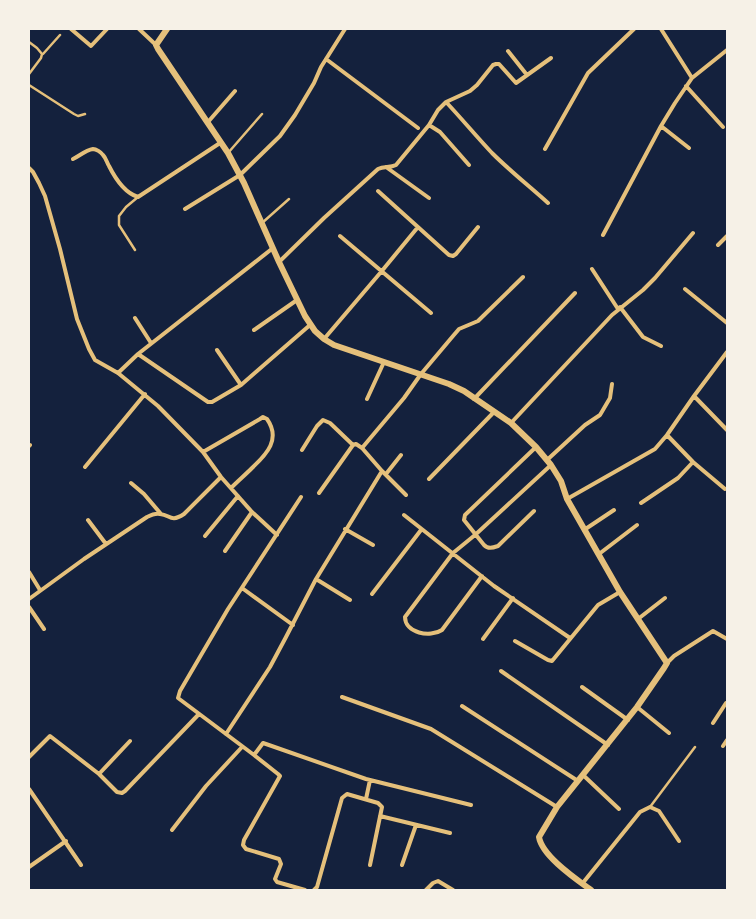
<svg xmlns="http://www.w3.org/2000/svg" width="756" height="919" font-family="Overpass,sans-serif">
  <rect width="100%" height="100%" fill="#14213d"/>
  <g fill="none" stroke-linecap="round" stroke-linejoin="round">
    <path stroke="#e5c07b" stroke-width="2.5" d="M29,42L37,48L42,54L41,58L29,74
      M43,54L60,35
      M29,85L74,114L78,116L85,114
      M228,153L262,114
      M262,223L289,199
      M135,250L119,225V216L126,207L138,197
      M650,807L695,747"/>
    <path stroke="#e5c07b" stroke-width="4" d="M71,29L91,46L107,29
      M139,29L156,45
      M661,29L692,78
      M508,51L527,75
      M326,59L418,128
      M686,86L723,127
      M446,102C462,119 476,136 492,153C509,170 529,186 548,203
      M208,122L235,91
      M429,125L440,132L469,165
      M661,126L689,148
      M545,149L588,73L634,29
      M73,159C79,156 86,150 93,149C96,149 101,152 103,155C106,158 107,163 109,166C115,178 125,193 138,197L220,143
      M386,167L429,198
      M29,168L33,172L39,183L45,196L60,249L77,319L89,349L95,360L118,373L158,406L203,452L221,477L252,512L277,535
      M378,191L449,255L453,256L456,254L478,227
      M185,209L240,175L280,136L295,115L314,83L321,67L345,29
      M603,235L661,126L675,103L692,78L727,50
      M340,236L431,313
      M718,245L727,236
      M279,262L324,218L378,169C384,166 390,168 396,165L429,125L438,110L446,102L470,91L477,85L493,65L496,64H499L516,83L551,58
      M592,269L618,309
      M685,289L727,323
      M620,307L643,337L661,346
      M135,318L151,343
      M254,330L297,300
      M324,339L381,272L418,227
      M217,350L241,385
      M138,354L208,402H212L241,385L310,325
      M118,373L138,354L273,248
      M694,396L727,430
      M367,399L384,362
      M474,399L575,293
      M511,423L612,315L643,290L655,278L693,233
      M667,435L693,462L725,489
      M29,446L30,445
      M362,448L404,398L421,374L453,336L459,329L478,321L523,277
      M302,450L317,426L323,420L330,423L353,445
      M203,452L260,419L263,417L267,419C281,439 267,454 252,468C245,475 238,481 231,488
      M547,460L585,425L600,415L610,398L612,384
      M85,467L145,394
      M382,471L406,495
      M386,474L401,455
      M429,479L494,412
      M131,483L144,494L161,514
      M301,497L228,609L180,691L178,698L254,755L263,743L266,744L366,779L471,805
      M567,499L655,449L667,435L694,396L727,352
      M641,503L678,478L693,462
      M534,511L498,546C492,548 488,549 484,545L464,520L465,515L536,447
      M404,515L494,586L570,638
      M88,520L106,544
      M345,529L373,545
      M584,530L614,510
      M205,536L238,496
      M225,551L252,512
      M599,554L637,525
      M29,572L40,590
      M482,576L442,630C430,638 405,633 405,617L453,553L475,535L551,465
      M316,579L350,600
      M242,588L293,625
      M372,594L421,530
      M29,599L84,559L147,517C151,515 155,513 160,514C171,515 170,523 184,514L221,477
      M29,607L44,629
      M638,619L665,598
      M483,639L513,598
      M515,641L548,660L552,661L598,605L620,592
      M667,663L674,656L713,631L727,639
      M501,671L608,745
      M582,687L628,720
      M342,697L431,729L557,807
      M462,706L578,781
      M637,707L669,733
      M713,723L726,703
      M226,734L270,667L286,637L316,579L382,471L362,448L356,444L353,445L319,493
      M723,746L727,740
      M254,755L278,774L280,776L244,840L243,845L246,849L279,859L281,864L275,879L277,882L305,890
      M29,757L50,736L99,774L117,792L122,793L125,791L199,714
      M99,774L130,741
      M583,775L619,809
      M29,789L81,865
      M366,799L370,780
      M380,816L450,833
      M172,830L206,786L242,747
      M402,865L416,825
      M29,867L66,841
      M582,884L640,812L650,807L659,811L679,841
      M314,890L317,887L342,798L347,794L378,803L382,807L370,865
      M426,890L433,883L438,881L453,890"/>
    <path stroke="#e5c07b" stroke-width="6" d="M167,29L156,45L158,49L228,153L244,183L279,262L305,316L315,331L324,339L334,345L449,384L464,391L511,423L536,447L551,465L561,481L567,499L579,520L620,592L665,660L667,663L664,668L637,707L557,807L539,837C542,856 576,879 591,890"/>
  </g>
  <rect width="756" height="919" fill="none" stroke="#f6f1e7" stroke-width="60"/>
</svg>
